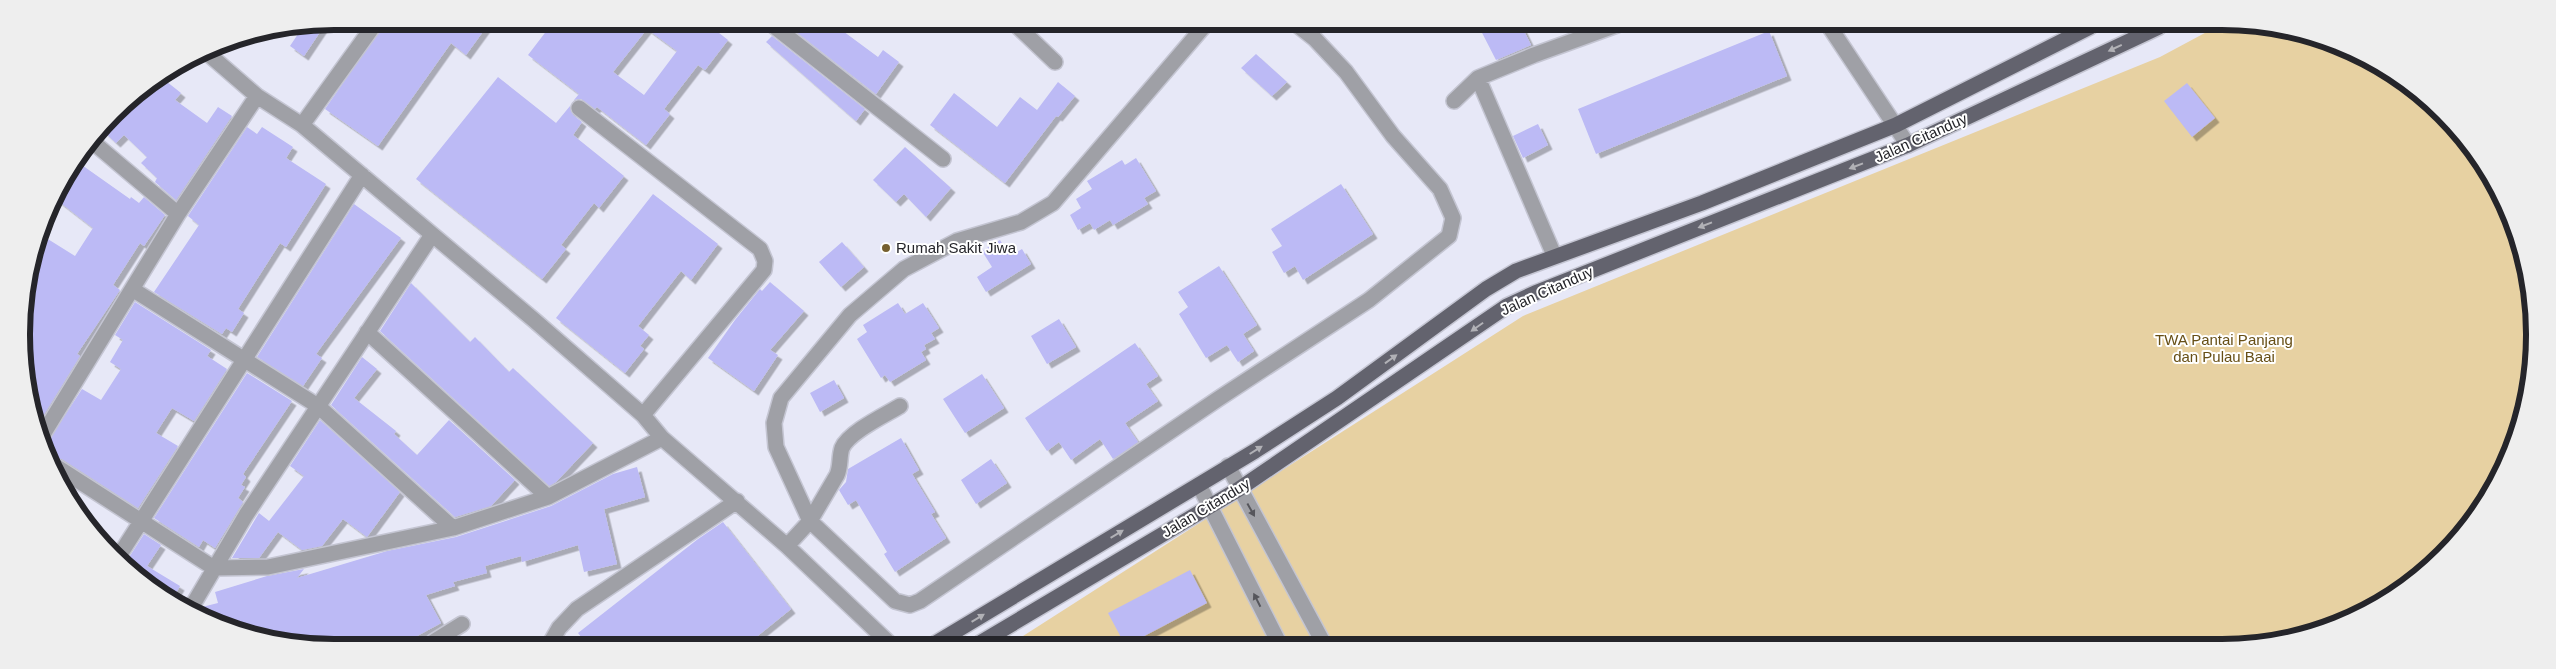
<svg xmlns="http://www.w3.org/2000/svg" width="2556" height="669" font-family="Arial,sans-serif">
  <defs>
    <filter id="shadow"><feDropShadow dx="4.5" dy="4.5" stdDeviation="0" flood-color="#0004"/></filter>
  </defs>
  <rect width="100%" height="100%" fill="#e7e8f7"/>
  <path fill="#e7d1a2" d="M2216,27H2282L2395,74L2482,160L2529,273V395L2493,491L2443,556L2360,616L2262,645L1012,643L1523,316L2160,57Z"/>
  <path fill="#bcbaf5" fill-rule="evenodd" filter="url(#shadow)" d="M386,21L490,22L466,55L451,43L378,146L325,109Z
    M566,22H705L728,40L705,70L698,65L664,109L670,114L646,145L597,107L595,109L581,99L574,100L579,94L528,55L551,25L559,31ZM647,29L677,51L644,95L613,72Z
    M326,23L304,56L290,46L302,28Z
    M785,23H832L878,57L883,50L899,62L876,94Z
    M1478,25H1521L1531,45L1496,60Z
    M1769,31L1787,76L1596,154L1578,109Z
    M772,36L865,109L856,121L766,42Z
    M1256,54L1287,82L1272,96L1241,68Z
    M498,77L556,123L570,106L573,115L582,122L573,135L624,176L599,208L594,203L561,245L566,249L542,279L416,179Z
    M162,78L181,93L175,100L207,123L218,107L232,116L176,200L155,182L157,178L141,163L147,157L124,135L116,143L104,132L128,99Z
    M1058,82L1075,96L1058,117L1056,116L1005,183L930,125L954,93L997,127L1020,97L1037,110Z
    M2187,83L2215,118L2192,137L2164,101Z
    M1538,124L1548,145L1523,158L1513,136Z
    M247,127L257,134L262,127L293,147L286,158L326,184L286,247L280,243L238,309L244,313L232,332L226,328L222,334L154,292L199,225L188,216Z
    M905,147L951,188L926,217L904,194L896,202L873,180Z
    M1136,158L1156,191L1144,198L1148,204L1113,225L1110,220L1094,230L1090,223L1078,230L1070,215L1081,208L1076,199L1092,189L1087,181L1122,160L1125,165Z
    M79,163L130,199L131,197L139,203L144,197L165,215L144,246L140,243L113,285L120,290L77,354L80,356L37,426L32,416L22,314L43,236L75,256L93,228L53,197Z
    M1341,184L1373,234L1303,280L1295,266L1284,273L1272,252L1282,246L1271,229Z
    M653,194L718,244L691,280L681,271L638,326L649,335L640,346L644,349L625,373L556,318Z
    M354,204L401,238L316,354L322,358L303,386L257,357Z
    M1000,240L1010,256L1022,249L1031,264L986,292L977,277L992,267L982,251Z
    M842,242L864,267L841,287L819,262Z
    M1219,266L1257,325L1243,334L1254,351L1238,362L1227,345L1206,358L1179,314L1188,307L1178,292Z
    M770,282L804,311L770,350L778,355L754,391L708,358L735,320L760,289L762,291Z
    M411,283L470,342L475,337L509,372L513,368L593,443L556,482L549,486L380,331Z
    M135,302L211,350L207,356L227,369L194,421L172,408L156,433L178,446L138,508L62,459H53L46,444L82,389L101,400L121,369L110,362L123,340L115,335Z
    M898,303L905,314L923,303L939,328L931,333L935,339L924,345L926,349L921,352L926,360L890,382L885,375L881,378L857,339L867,332L863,325Z
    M1059,319L1076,347L1047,364L1031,336Z
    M1135,343L1158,376L1146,384L1158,401L1125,423L1138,442L1113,459L1100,439L1071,460L1059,442L1047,451L1025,418Z
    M362,357L377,369L354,398L396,431L394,434L417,455L449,420L515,480L491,506L455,517L331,405Z
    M247,373L292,401L243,474L246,477L241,485L245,487L238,498L243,502L215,548L203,540L199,547L154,518Z
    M982,374L1004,408L965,433L943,399Z
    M834,380L844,398L820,412L810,393Z
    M320,420L400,492L367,537L343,519L322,546L302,550L278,532L259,558H232L259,513L269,521L304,476L290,466Z
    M901,438L919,470L912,474L935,512L931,514L946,538L895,572L884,554L887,552L856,500L848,505L839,490L846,482L848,469Z
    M991,459L1007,483L976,504L961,480Z
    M637,467L645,497L604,509L617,564L584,572L578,545L522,562L521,556L485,566L487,573L453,582L455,586L426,595L441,623L406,642H274L200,611L202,607L218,603L215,592L267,576L304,569L297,578L387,551L456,537L551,506L613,474Z
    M723,522L791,609L749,643L585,642L578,633L698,539Z
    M144,534L161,545L147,566L180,586L172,600L161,595L126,562Z
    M1190,570L1207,603L1131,643H1124L1108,613Z"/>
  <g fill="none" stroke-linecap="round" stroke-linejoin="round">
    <defs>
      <path id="minor" d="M770,23L943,159
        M1014,23L1055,62
        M1206,24L1053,203L1021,222L957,241L904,269L850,315L781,398L774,423L776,447L810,521L895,601L910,605L920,601L1218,399L1369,300L1449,236L1453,218L1440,189L1393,136L1346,72L1315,39L1296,24
        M1829,26L1908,145
        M205,51L257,96L302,125L534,320L643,415L662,438L787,546L889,643
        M1478,78L1554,255
        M1454,101L1478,78L1534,55L1617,25
        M579,108L760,249L765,261L764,270L643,415
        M302,125L377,21
        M94,143L178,214
        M132,289L318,406L453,528
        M367,332L548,497
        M42,436L178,214L257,96
        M1228,466L1324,644
        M57,467L214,568L268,567L453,528L548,497L662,438
        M1199,485L1279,643
        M787,546L810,521L837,475C841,466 839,457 842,448C849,432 885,415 900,406
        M119,556L362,175
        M191,608L246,515L432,235
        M433,642L462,624
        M551,642L559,628L577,609L737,501"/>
      <path id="major" d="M936,643L1255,451L1337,398L1486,289L1516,271L1702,203L1896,125L2090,27
        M980,643L1239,489L1507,306L1535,293L1908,145L2159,27"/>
    </defs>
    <use href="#minor" stroke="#c4c5d2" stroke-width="18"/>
    <use href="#major" stroke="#c4c5d2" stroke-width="18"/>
    <use href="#minor" stroke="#9fa0a6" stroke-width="15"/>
    <use href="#major" stroke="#63636e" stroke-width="15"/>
  </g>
  <defs><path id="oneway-solid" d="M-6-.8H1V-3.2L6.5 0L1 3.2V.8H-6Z" transform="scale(1.25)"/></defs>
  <g fill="#b1b1b6">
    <use href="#oneway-solid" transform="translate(2115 48) rotate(155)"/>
    <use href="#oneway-solid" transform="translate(1856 166) rotate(159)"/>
    <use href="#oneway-solid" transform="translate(1705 225) rotate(159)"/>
    <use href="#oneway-solid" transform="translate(1477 327) rotate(145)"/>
    <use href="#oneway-solid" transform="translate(1391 359) rotate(-36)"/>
    <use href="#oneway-solid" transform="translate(1256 450) rotate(-32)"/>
    <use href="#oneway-solid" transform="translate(1117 534) rotate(-31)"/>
    <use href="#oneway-solid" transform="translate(978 618) rotate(-31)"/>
  </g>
  <g fill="#56565c">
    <use href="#oneway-solid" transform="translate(1251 510) rotate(61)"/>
    <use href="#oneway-solid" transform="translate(1257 600) rotate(-117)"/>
  </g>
  <circle fill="#766030" stroke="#fff" stroke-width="2" cx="886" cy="248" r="5"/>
  <g text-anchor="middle" stroke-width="4" stroke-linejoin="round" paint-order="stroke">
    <g font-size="15" fill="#25252a" stroke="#fff">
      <text transform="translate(1921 138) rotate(-24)" y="5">Jalan Citanduy</text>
      <text transform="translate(1547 291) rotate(-24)" y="5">Jalan Citanduy</text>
      <text transform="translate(1206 508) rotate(-31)" y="5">Jalan Citanduy</text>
    </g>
    <g font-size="15" fill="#25252a" stroke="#fff" text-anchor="start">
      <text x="896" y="253">Rumah Sakit Jiwa</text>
    </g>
    <g font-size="15" fill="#674f16" stroke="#fff">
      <text x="2224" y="345">TWA Pantai Panjang<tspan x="2224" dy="17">dan Pulau Baai</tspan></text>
    </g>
  </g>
  <path d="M0 0H2556V669H0ZM334 30H2222A304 304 0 0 1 2526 334V335A304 304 0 0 1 2222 639H334A304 304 0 0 1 30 335V334A304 304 0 0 1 334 30Z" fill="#eee" fill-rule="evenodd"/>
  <path fill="none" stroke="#25252a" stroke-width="6" d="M334 30H2222A304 304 0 0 1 2526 334V335A304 304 0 0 1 2222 639H334A304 304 0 0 1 30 335V334A304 304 0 0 1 334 30Z"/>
</svg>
